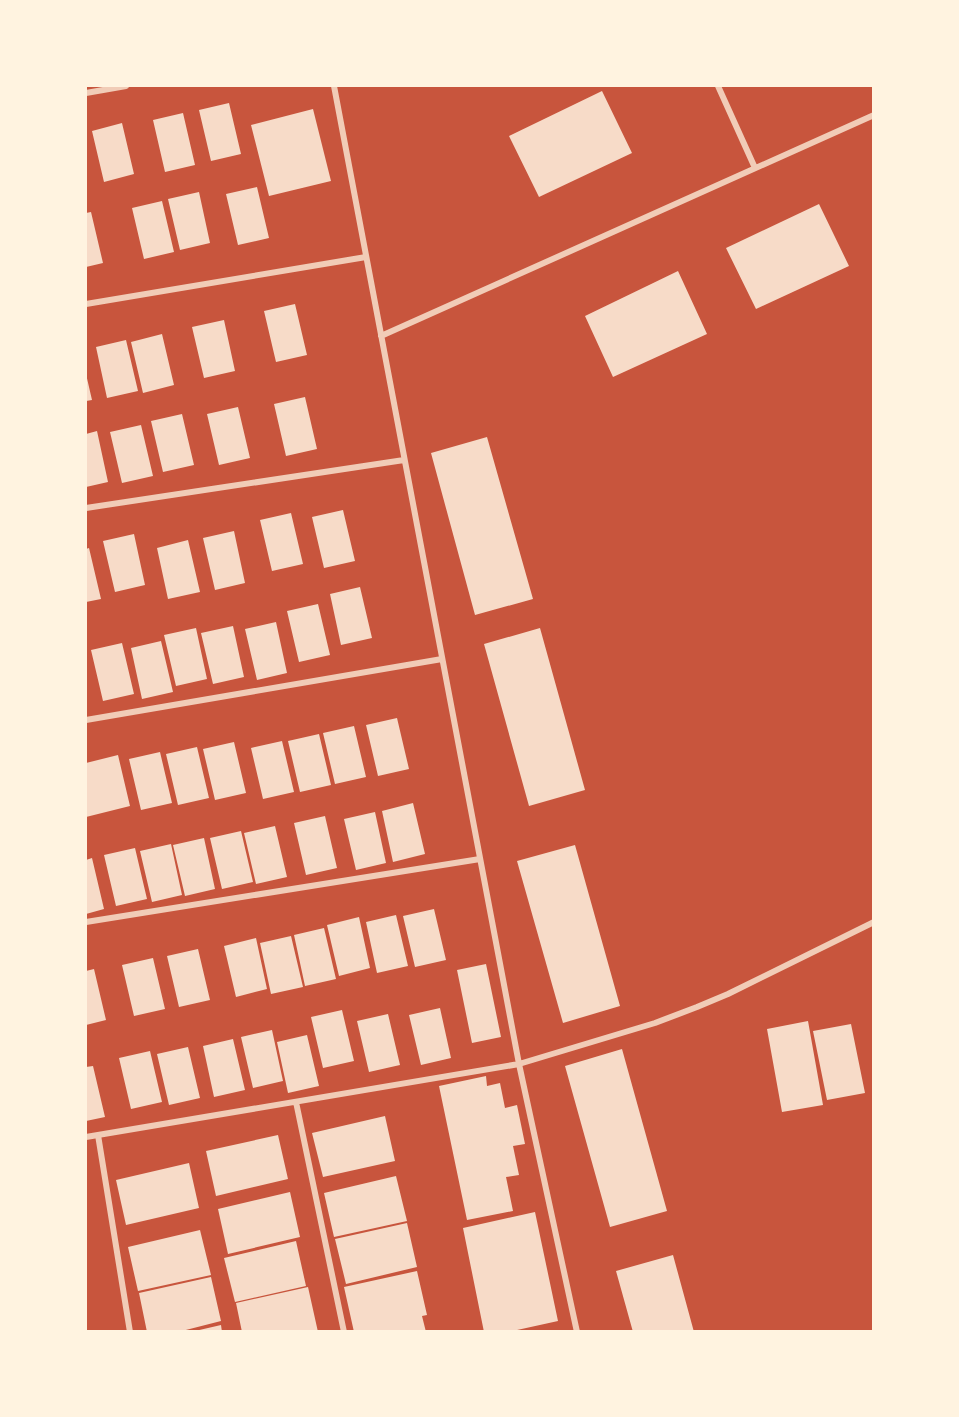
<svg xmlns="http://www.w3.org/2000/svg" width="959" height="1417" font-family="Karla,sans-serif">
  <rect width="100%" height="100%" fill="#c8553d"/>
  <path fill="#f7dbc8" d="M602,91L632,153L539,197L509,136Z
    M229,103L241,154L211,161L199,110Z
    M313,109L331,181L269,196L251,125Z
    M183,113L195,165L165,172L153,120Z
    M122,123L134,174L104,182L92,131Z
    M257,187L269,238L238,245L226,194Z
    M199,192L210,243L180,250L168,199Z
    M162,201L174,252L144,259L132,208Z
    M819,204L849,266L756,309L726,248Z
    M91,212L103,263L86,267V213Z
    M678,271L707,334L613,377L585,316Z
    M295,304L307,355L276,362L264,311Z
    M224,320L235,371L204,378L192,327Z
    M162,334L174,385L143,393L131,342Z
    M126,340L138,391L107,398L96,347Z
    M86,374L92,400L86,401Z
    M305,397L317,449L286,456L274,404Z
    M238,407L250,458L219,465L207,414Z
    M182,414L194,465L163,472L151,421Z
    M141,425L153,476L122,483L110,432Z
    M97,431L108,482L86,487V434Z
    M487,437L533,599L475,615L431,453Z
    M343,510L355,561L324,568L312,517Z
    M291,513L303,564L272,571L260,520Z
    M234,531L245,583L215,590L203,538Z
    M134,534L145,585L115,592L103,541Z
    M188,540L200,592L168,599L157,548Z
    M89,548L101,599L86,602V549Z
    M360,587L372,638L341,645L330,594Z
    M318,604L330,655L299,662L287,611Z
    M276,622L287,673L257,680L245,629Z
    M233,626L244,677L213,684L201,633Z
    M196,628L207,679L176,686L164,635Z
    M540,628L585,790L529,806L484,644Z
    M161,641L173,692L142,699L131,648Z
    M122,643L134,694L103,701L91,650Z
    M397,718L409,769L378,776L366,725Z
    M354,726L366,777L335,784L323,733Z
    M319,734L331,785L300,792L288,741Z
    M282,741L294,792L263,799L251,748Z
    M234,742L246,793L215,800L203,749Z
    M197,747L209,798L178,805L166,754Z
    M160,752L172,803L141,810L129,759Z
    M118,755L130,806L86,817V763Z
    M413,803L425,854L393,862L382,811Z
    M375,812L386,863L356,870L344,819Z
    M325,816L337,868L306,875L294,823Z
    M275,826L287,877L256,884L244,833Z
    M241,831L253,882L222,889L210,838Z
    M204,838L215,889L185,896L173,845Z
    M171,844L182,895L152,902L140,851Z
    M575,845L620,1006L563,1023L517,861Z
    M135,848L147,899L116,906L104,855Z
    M92,858L104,909L86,914V860Z
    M434,909L446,960L415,967L403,916Z
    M396,915L408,966L377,973L366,922Z
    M359,917L370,968L339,976L327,925Z
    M324,928L336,979L305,986L294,935Z
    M291,936L303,987L271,994L260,943Z
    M256,938L267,989L236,997L224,946Z
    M198,949L210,1000L179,1007L167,956Z
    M153,958L165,1009L134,1016L122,965Z
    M486,964L501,1037L472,1043L457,970Z
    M94,969L106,1020L86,1025V971Z
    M440,1008L451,1058L421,1065L409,1015Z
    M342,1010L354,1061L323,1068L311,1017Z
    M388,1014L400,1065L369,1072L357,1021Z
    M808,1021L823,1105L782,1112L767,1029Z
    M851,1024L865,1093L827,1100L813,1031Z
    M272,1030L283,1081L253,1088L241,1037Z
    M307,1035L319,1086L288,1093L277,1042Z
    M233,1039L245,1090L214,1097L203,1046Z
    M188,1047L200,1098L169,1105L157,1054Z
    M622,1049L667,1211L610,1227L565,1066Z
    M150,1051L162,1102L131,1109L119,1058Z
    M93,1066L105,1117L86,1121V1067Z
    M486,1076L487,1086L500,1083L505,1108L517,1105L525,1144L513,1146L519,1175L506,1177L513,1211L467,1220L439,1086Z
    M385,1116L395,1161L323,1177L312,1133Z
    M278,1135L288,1179L216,1196L206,1151Z
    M189,1163L199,1208L126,1225L116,1180Z
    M396,1176L407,1221L334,1237L324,1193Z
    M290,1192L300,1237L228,1254L218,1209Z
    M535,1212L558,1321L508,1332H484L463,1228Z
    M407,1223L417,1267L346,1284L335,1239Z
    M200,1230L211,1275L138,1291L128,1247Z
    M296,1241L306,1286L235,1302L224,1258Z
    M673,1255L694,1332H633L616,1271Z
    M417,1271L427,1315L422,1316L426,1332H354L344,1287Z
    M211,1277L221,1321L178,1332H147L139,1293Z
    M308,1287L318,1332H242L236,1303Z
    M221,1325L222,1332H195V1331Z"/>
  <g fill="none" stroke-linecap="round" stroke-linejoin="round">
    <path stroke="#f1ccb7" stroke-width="6" d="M334,86L519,1064L577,1332
      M718,86L755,168
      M86,93L126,86
      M86,304L366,257
      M381,336L874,115
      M86,508L404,460
      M86,720L442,659
      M86,922L480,859
      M296,1102L344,1332
      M98,1135L130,1332
      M86,1137L519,1064L655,1023L697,1007L728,994L874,922"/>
  </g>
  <rect width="959" height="1417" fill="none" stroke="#fff3e0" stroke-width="174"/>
</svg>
